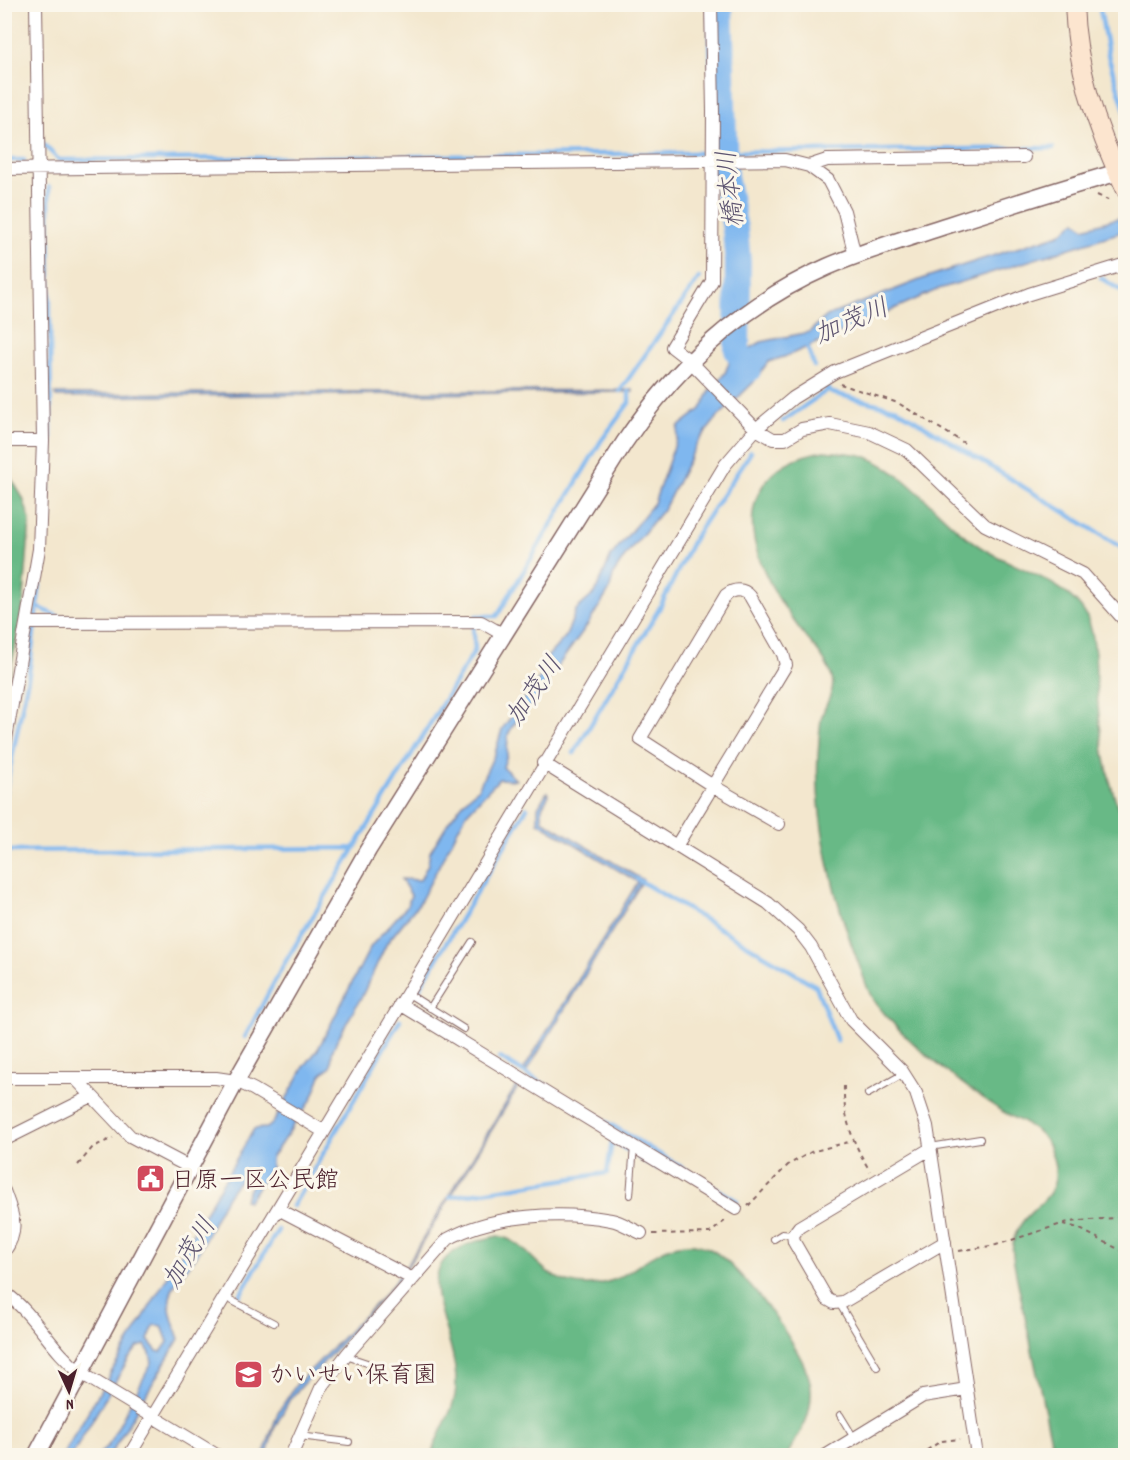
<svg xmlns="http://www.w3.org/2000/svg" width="1130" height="1460" font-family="Dekko,'Klee One',sans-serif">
  <rect width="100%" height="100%" fill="#fbf7ec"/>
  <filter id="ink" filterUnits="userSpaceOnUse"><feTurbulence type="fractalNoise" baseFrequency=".0167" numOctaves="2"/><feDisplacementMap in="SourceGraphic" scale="12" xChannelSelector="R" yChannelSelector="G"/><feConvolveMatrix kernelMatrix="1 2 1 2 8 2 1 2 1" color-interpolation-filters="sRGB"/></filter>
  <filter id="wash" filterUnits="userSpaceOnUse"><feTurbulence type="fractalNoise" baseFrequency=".008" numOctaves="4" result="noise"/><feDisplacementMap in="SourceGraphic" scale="24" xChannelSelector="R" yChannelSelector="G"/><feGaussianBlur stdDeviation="1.35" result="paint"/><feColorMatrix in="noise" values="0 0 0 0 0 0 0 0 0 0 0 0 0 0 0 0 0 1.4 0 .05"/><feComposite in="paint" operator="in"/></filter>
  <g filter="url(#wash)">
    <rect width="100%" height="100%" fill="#f3e7ce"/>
    <path fill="#67b986" stroke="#586c58" stroke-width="1.5" d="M824,451C837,453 853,452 865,456C914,476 942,525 987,551C1018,569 1076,585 1089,622C1097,646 1095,668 1097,694C1101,740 1106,784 1126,826L1125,1455H1054L1016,1274C1015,1264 1011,1253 1013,1244C1020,1201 1072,1206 1050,1149C1048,1144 1043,1136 1039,1133C1028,1123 1012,1118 1000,1110C986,1101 972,1091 959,1081C930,1059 897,1031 875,1002C868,994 865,980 861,970C836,907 814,824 818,755C819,744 819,732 821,720C823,707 836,692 832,678C827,659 810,643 799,628C771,591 735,531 762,487C775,465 799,455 824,451Z
      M5,468L23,498L30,520L23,608L5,699Z
      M498,1236C533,1242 537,1284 587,1285C631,1285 648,1246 686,1244C694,1243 705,1246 712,1250C741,1267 810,1355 811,1389C812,1418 801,1431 787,1455H432C437,1429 456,1414 456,1383C456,1317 390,1256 498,1236Z"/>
    <path fill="#7fb7ef" stroke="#646b8d" stroke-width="1.5" fill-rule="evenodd" d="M1125,216V231L939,289L787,356L768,362L753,383L717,418L698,442L665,507L626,555L614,573L609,591L588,624L542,688L536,702L526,709L512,727L508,735L507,755L503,767L516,780L499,779L466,814L420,902L387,943L363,994L336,1042L332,1052L331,1067L322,1073L312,1099L271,1158V1169L248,1201L244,1200L251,1185L250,1175C229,1177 208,1238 197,1255C188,1269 173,1280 170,1298C168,1311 175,1327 179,1339L110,1455H98L108,1446L152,1362L150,1353L145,1345L138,1347L129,1358L72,1455L62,1456L254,1129L267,1128L273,1123L304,1067L318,1049L371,946L407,906L411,895L401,879L420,880L428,864L430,852L449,821L468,797L478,789L495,753L502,729L544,672L548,656L566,636L576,610L595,593L611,556L654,503L677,438L678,427L701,409L711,389L725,373L730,360L761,342L809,332L827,316L930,276L1060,234L1076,221L1084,228ZM154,1325L162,1326L168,1342L161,1352L157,1351L148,1340Z
      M633,390V392L56,397L55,394Z
      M547,792L549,795L542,807V820L643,880L527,1071L524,1069L638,882L538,822V807Z
      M518,1083L520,1084L400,1279L290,1399L274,1429L267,1455L263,1456L278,1412L296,1385L386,1293L405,1268Z"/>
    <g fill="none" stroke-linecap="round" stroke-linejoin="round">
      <path stroke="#7fb7ef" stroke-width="4.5" d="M1099,4L1109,59L1126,113
        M42,143L59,160L699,153
        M724,152L1053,148
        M4,160H24
        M1101,278L1126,294
        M806,343L814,366
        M825,386L832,393L897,409L1126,550
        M620,391L699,278
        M783,421L829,389
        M46,518L51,448L49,187
        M38,607L59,617
        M476,616H497L601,441L629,403V391
        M574,753L659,609L694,538L751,452
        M4,797L29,673L42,565
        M4,851L354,848
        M637,879L816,986L837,1041
        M417,992L527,808
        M245,1037L284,964L475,650L473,624
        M500,1058L737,1201
        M638,1157L657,1168
        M450,1197L607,1173L612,1141L629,1151
        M293,1206L400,1020
        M240,1295L278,1230"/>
      <path stroke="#7fb7ef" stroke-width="26" d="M720,4L725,176L735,229L738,263L737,350L748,370"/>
    </g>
  </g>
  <g filter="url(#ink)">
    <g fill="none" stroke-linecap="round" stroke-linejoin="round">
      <defs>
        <path id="service" d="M407,993L464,1029
          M430,1008L472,942
          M868,1094L903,1074
          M930,1147L980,1139
          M630,1195L634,1146
          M774,1239L782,1234L793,1235
          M225,1297L274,1323
          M839,1303L877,1367
          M346,1356L373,1365
          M840,1415L854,1438
          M299,1436L349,1442"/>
        <path id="minor" d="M711,4L713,111L712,281L672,347L690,361L756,429L773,439H785L802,429L830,424L869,432L907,450L985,525L1083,574L1126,622
          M809,166L828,180L844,211L855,256
          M4,169L785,160L809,166L827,160L1024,157
          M4,441H43
          M28,623L481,622L502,634
          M4,750L39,549L43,441L36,4
          M543,763L768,903L798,930L811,947L851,1020L902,1071L916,1093L927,1126L977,1456
          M677,845L786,665L783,654L750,596C743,588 734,589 726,595L640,739L713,786L779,824
          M400,1004L736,1209
          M4,1078H216L236,1081L253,1089L323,1131
          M75,1078L130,1136L189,1167
          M4,1140L92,1096
          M930,1149L799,1227L793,1235L794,1242L827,1299L834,1303L843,1302L945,1242
          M4,1191C13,1215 20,1230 4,1252
          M278,1209L413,1279
          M4,1292C36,1315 50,1349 81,1373L218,1456
          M129,1456L725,465L756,429L793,398L835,372L1029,294L1126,264
          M291,1456L321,1388L348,1353L448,1239C492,1214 562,1211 611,1220C622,1222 631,1229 641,1233
          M825,1456L923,1396L967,1389"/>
        <path id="tertiary" d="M36,1456L236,1081L368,850L624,443C675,367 743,304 827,267C866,250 908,238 948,225C1007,206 1066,187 1126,170"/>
        <path id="secondary" d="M1074,4C1076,68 1098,133 1126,190"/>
      </defs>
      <use href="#service" stroke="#856564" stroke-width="8"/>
      <use href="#minor" stroke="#856564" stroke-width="14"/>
      <use href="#tertiary" stroke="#856564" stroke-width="19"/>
      <use href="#secondary" stroke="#856564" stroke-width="20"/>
      <path stroke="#856564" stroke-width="2" stroke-dasharray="4.5 4.5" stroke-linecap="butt" d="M1097,195L1108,200
        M840,384L898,403L964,443
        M844,1086C843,1119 853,1143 870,1171
        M78,1165L93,1147L113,1138
        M748,1206L788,1165L811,1152L852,1141
        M1063,1224L1078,1228L1126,1253
        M653,1234L710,1233L726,1220
        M959,1251L996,1245L1068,1222L1126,1217
        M922,1456L921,1454L941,1441L960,1439"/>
      <use href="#service" stroke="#fff" stroke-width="6"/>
      <use href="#minor" stroke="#fff" stroke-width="12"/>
      <use href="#tertiary" stroke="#fff" stroke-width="16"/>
      <use href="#secondary" stroke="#fce5cf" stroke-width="18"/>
    </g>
  </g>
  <defs>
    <symbol id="civic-square" viewBox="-11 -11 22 22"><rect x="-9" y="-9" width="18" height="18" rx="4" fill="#d1495b" stroke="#fbf7ec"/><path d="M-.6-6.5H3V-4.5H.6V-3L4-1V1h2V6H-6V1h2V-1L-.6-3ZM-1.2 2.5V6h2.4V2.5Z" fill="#fff"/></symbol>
    <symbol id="school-square" viewBox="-11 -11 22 22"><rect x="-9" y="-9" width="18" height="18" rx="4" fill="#d1495b" stroke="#fbf7ec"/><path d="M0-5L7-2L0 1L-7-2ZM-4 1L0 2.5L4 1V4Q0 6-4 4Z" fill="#fff"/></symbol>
  </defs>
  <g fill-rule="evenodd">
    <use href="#civic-square" x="134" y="1162" width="33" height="33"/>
    <use href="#school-square" x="232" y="1358" width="33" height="33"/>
  </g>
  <g text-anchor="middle" stroke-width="6" stroke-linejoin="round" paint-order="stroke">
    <g font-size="24" fill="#4a1f2b" stroke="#fbf7ec" text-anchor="start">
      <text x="171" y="1187">日原一区公民館</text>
      <text x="269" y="1382">かいせい保育園</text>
    </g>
    <g font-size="26" font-style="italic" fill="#5d5470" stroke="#fbf7ec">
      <text transform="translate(729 189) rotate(-96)" y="9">橋本川</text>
      <text transform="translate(851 320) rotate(-23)" y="9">加茂川</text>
      <text transform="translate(533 690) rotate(-55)" y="9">加茂川</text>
      <text transform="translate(188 1252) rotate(-59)" y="9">加茂川</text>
    </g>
  </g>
  <rect width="1130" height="1460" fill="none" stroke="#fbf7ec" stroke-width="24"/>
  <g transform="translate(69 1391) rotate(176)" stroke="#fbf7ec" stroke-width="4.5" paint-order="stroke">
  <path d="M0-4.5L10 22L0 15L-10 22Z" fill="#4a1f2b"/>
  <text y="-9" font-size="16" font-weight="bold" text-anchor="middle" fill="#4a1f2b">N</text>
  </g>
</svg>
